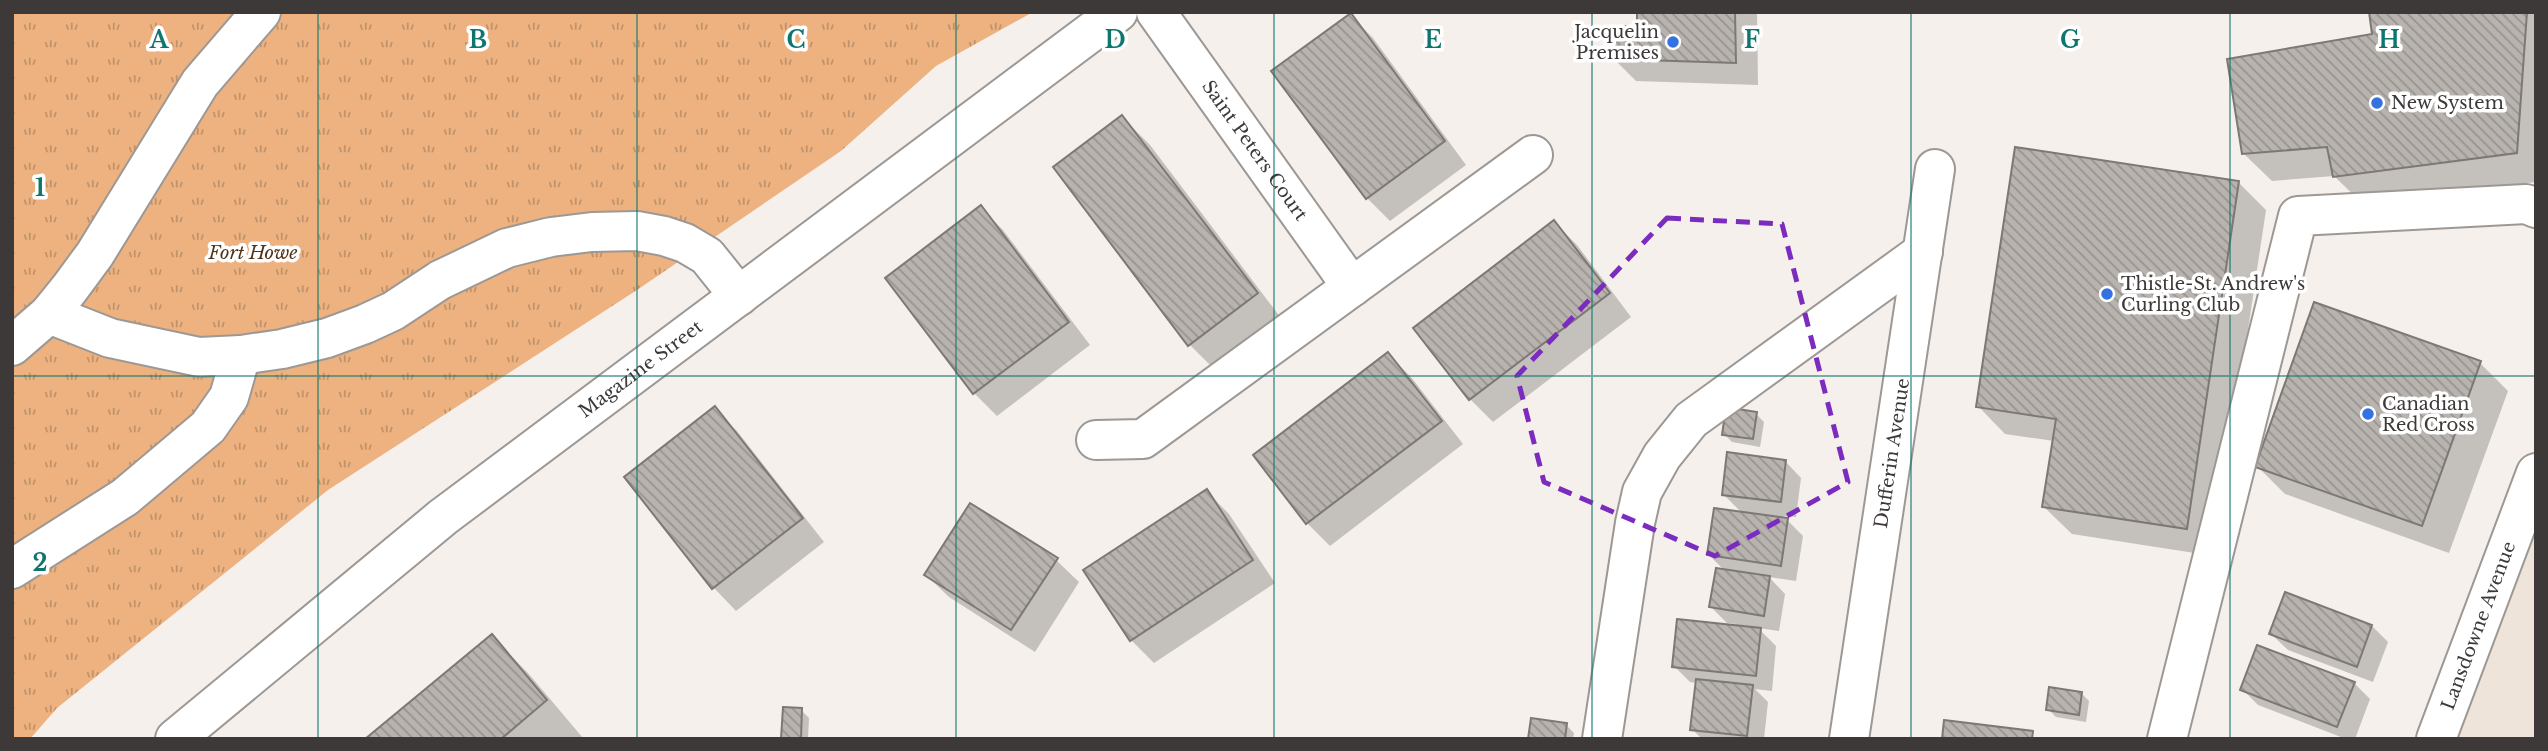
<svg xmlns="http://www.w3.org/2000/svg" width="2548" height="751" font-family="'Libre Baskerville',serif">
  <defs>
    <pattern id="grass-tufts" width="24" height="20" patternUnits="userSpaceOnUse" patternTransform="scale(1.75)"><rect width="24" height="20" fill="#edb280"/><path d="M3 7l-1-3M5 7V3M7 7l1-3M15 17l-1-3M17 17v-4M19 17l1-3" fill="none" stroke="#c1926a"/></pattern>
    <pattern id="building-back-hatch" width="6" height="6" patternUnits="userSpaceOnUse" patternTransform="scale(1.75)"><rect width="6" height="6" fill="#b8b3af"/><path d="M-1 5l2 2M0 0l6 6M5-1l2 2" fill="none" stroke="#97938f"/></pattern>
  </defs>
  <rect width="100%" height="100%" fill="#f6f0ec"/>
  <path fill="#efe4da" d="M2536,473V739H2436Z"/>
  <path fill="url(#grass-tufts)" d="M12,12H1033L936,66L841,151L637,290L328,490L57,708L30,739H12Z"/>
  <path fill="#0003" d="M1639,12H1757L1758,85L1636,81L1613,58L1638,27Z
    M2370,12H2536V182L2363,204L2334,176L2272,181L2244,154L2374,35Z
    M1350,15L1373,38L1466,165L1390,221L1367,198Z
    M1122,117L1150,145L1284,322L1217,372L1189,344Z
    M2238,182L2266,210L2214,556L2072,534L2044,507L2054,441L2005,434L1978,406Z
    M980,207L1003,230L1090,345L997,416L974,393Z
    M1554,222L1577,245L1631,317L1493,422L1470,399L1416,328Z
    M1388,354L1411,377L1463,444L1330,546L1307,523Z
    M2480,363L2508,391L2449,553L2285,494L2257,466Z
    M714,409L737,431L824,542L736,611L714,588L627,478Z
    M1756,414L1764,422L1760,447L1732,442L1724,434Z
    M1785,461L1801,478L1796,517L1783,516L1803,536L1796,581L1769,577L1785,594L1779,631L1758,628L1776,646L1772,691L1755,689L1768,702L1764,739H1702L1692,729L1697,683L1690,682L1674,666L1735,627L1736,624L1727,623L1711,607L1725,571L1709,555L1743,514L1723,494Z
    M1206,491L1229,514L1275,583L1154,663L1131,640Z
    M1056,560L1079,582L1035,652L949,597L926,575Z
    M2286,594L2372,626L2388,642L2373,682L2288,650L2271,634Z
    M491,636L528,673L583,738L368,739Z
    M2354,683L2370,699L2355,739H2346L2258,705L2242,689Z
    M2081,693L2089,701L2086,722L2056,717L2048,709Z
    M801,710L809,718L808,739H783Z
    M1566,725L1574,733L1573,739H1530Z"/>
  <path fill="url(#building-back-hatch)" stroke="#7d7874" stroke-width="2" d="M1637,12H1735L1736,63L1612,59L1611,26H1637Z
    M2369,12H2527L2517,153L2333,177L2327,147L2242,154L2227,59L2372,34Z
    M1351,13L1445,141L1366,199L1271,71Z
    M1122,115L1258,293L1188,346L1053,167Z
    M2015,147L2239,181L2187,529L2042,507L2056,419L1976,407Z
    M981,205L1069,322L973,394L885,278Z
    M1554,220L1610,293L1469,400L1413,328Z
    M2314,302L2481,361L2422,526L2255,467Z
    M1388,352L1442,421L1306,524L1253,455Z
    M715,406L803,518L712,589L624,477Z
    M1726,407L1757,412L1753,439L1722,435Z
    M1727,452L1786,460L1781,502L1722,495Z
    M1207,489L1253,560L1130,641L1083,570Z
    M970,503L1058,558L1011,630L924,575Z
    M1714,508L1788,518L1781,566L1707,555Z
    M1716,568L1770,576L1764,616L1709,607Z
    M2285,592L2372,625L2357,667L2269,634Z
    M1677,619L1761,628L1756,676L1672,667Z
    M492,634L547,700L501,739H365Z
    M2257,645L2355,682L2337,727L2240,690Z
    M1696,679L1753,685L1747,736L1690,730Z
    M2049,687L2082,692L2079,715L2046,710Z
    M783,707L802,708L801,739H781Z
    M1531,718L1567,723L1565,739H1528Z
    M1944,720L2033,731L2032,739H1942Z"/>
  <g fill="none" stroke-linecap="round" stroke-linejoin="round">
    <defs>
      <g id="minor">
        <path id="s1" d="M1156,12L1352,287"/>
        <path d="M49,314L110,338L199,357L241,355L282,349L327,338L365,324L393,311L440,280L507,248L551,237L592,232L637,231L664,236L685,243L707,256L739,296"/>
        <path d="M12,346L49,314L70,288L95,254L200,83L261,12"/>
        <path d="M1096,440L1143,439L1533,155"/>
        <path d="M12,569L125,497L208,427L229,397L241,355"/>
        <path id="s2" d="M175,739L443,517L1118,12"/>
        <path d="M1602,739L1635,523L1642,492L1662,456L1691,420L1923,252"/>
        <path id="s3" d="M1849,739L1935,169"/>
        <path d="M2167,739L2298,216L2526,204L2536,208"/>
      </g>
      <g id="major">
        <path id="s4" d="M2436,739L2536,473"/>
      </g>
    </defs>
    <use href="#minor" stroke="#9d9894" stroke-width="42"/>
    <use href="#major" stroke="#9d9894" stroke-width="42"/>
    <use href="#minor" stroke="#fff" stroke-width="38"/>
    <use href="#major" stroke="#fff" stroke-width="38"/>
  </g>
  <path fill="none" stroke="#7b2cbf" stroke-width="5" stroke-dasharray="14 9" stroke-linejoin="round" d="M1667,218L1782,224L1848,482L1715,556L1544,482L1517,376Z"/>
  <path fill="none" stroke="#0f766e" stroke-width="2" stroke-opacity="0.55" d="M318,12V739M637,12V739M956,12V739M1274,12V739M1592,12V739M1911,12V739M2230,12V739M12,376H2536"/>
  <g fill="#3372e0" stroke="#fff" stroke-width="2.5">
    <circle cx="1673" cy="42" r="7"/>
    <circle cx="2377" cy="103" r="7"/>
    <circle cx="2107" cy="294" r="7"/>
    <circle cx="2368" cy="414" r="7"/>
  </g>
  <g text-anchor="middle" stroke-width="7" stroke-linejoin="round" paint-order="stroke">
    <g font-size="18" fill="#3c3938" stroke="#fff" text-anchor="start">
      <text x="1659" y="38" text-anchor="end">Jacquelin<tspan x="1659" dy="21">Premises</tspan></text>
      <text x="2391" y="109">New System</text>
      <text x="2121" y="290">Thistle-St. Andrew's<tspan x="2121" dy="21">Curling Club</tspan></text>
      <text x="2382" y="410">Canadian<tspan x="2382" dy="21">Red Cross</tspan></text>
    </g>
    <g font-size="18" fill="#3c3938" stroke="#fff">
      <text dy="6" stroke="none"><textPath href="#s1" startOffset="170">Saint Peters Court</textPath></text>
      <text dy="6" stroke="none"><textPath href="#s2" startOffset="595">Magazine Street</textPath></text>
      <text dy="6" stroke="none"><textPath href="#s3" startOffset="289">Dufferin Avenue</textPath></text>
      <text dy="6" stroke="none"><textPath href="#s4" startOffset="121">Lansdowne Avenue</textPath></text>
    </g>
    <g font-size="18" font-style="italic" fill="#523317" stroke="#fff">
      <text x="253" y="259">Fort Howe</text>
    </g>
  </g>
  <g font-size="23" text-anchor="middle" font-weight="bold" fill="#0f766e" stroke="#fff" stroke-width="7" stroke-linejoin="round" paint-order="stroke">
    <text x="159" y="48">A</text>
    <text x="478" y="48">B</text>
    <text x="796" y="48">C</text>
    <text x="1115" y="48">D</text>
    <text x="1433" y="48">E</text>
    <text x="1752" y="48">F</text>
    <text x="2070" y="48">G</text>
    <text x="2389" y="48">H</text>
    <text x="40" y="196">1</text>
    <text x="40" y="571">2</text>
  </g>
  <rect width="2548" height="751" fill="none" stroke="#3c3938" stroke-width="28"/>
</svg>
